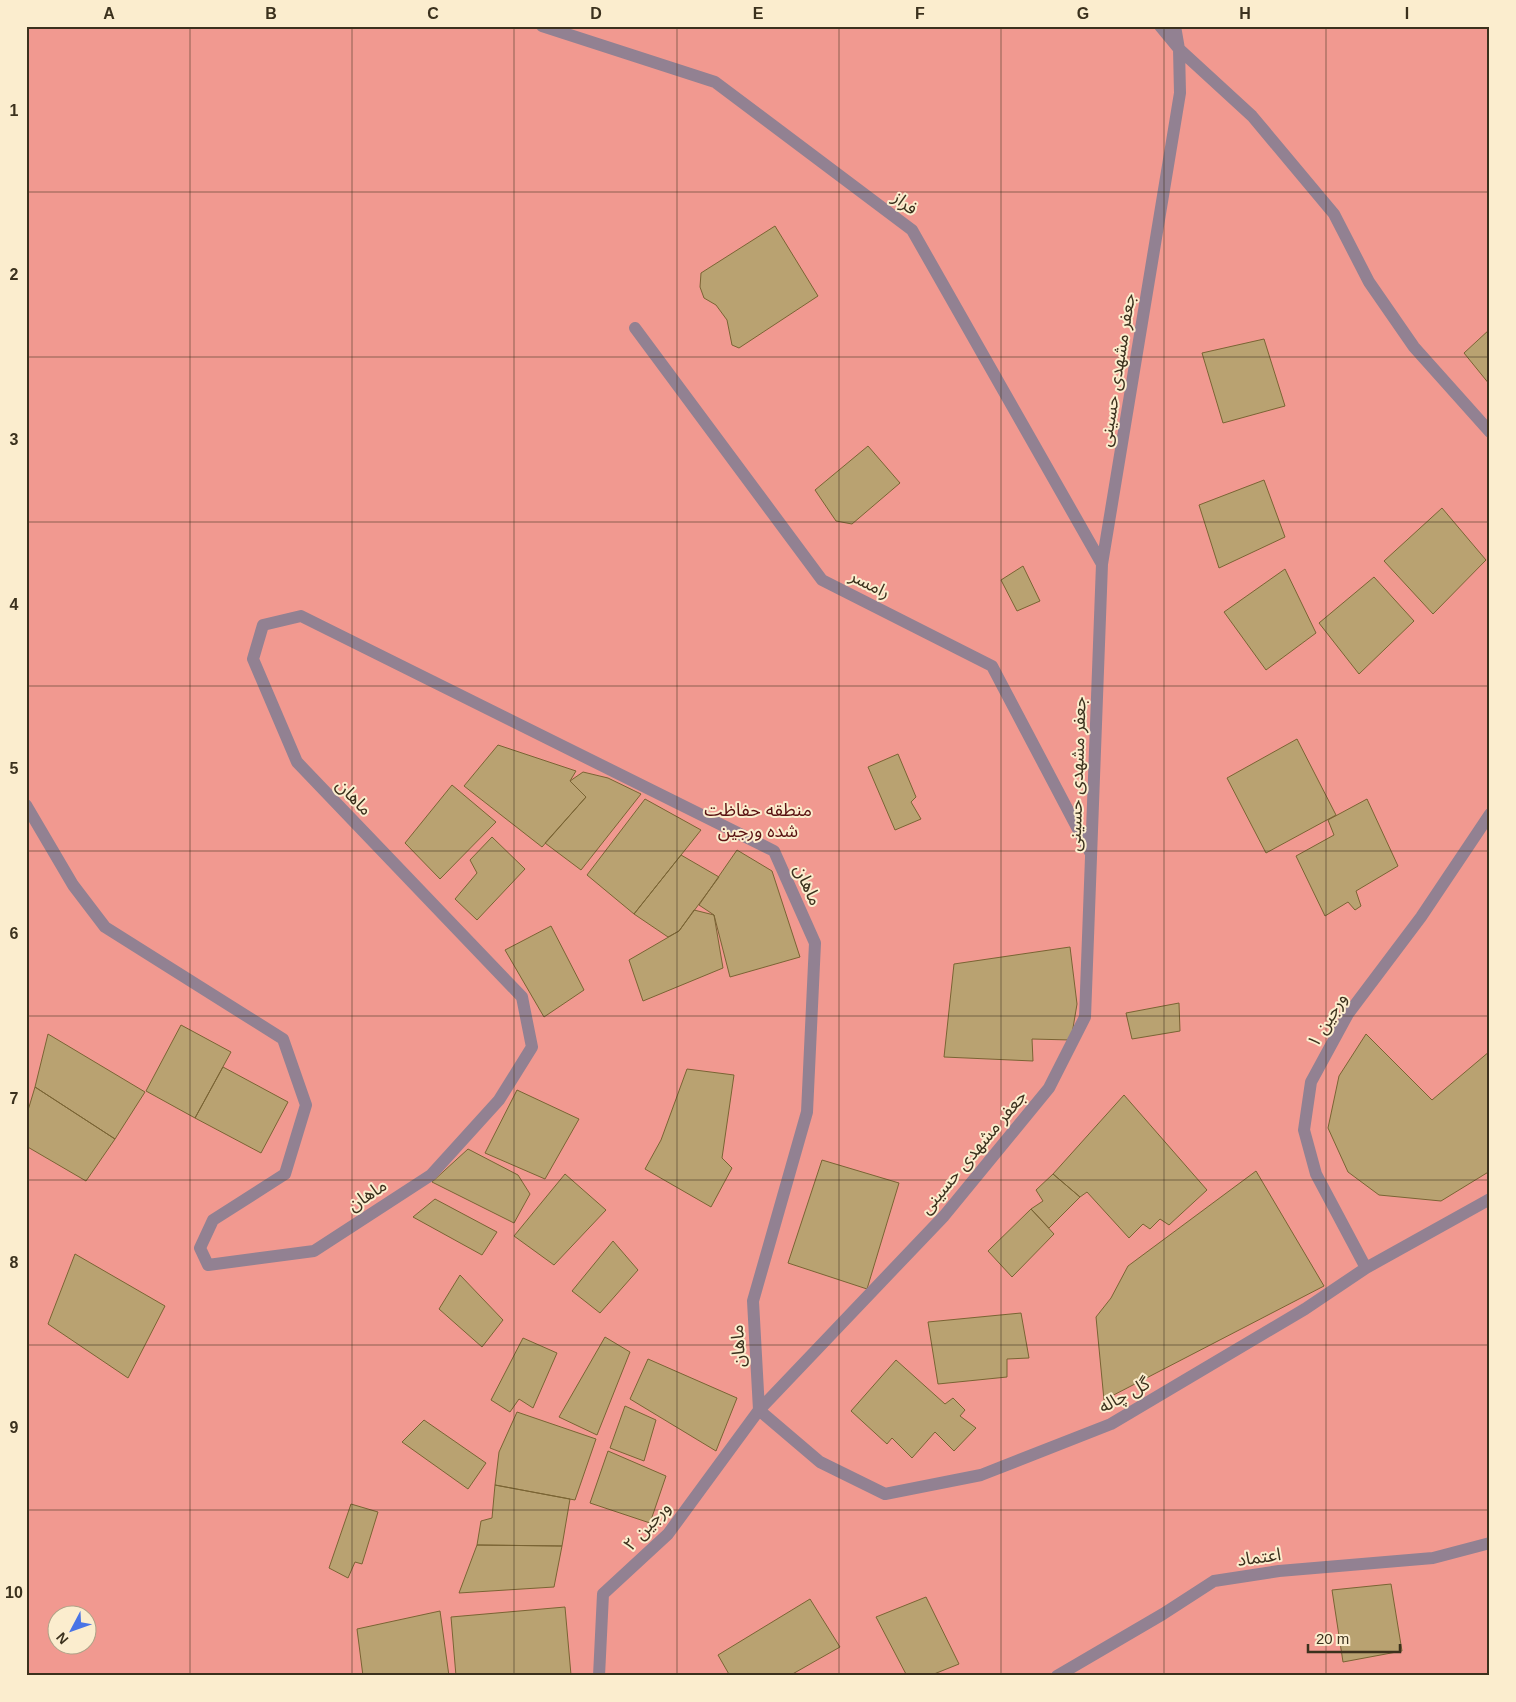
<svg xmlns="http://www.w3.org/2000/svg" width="1516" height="1702" font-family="Arial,'Noto Sans Arabic',sans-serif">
  <rect width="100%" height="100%" fill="#f6deaa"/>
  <path fill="#f19990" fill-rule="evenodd" d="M26,26H1490V1676H26ZM58,1614H88V1644H58Z"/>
  <path fill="#b9a271" stroke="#7a6434" d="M775,226L818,296L739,348L732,345L727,320L716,305L704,298L700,287L701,273Z
    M1490,329V385L1464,353Z
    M1264,339L1285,406L1223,423L1202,353Z
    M868,446L900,483L852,524L836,521L815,490Z
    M1264,480L1285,537L1219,568L1199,505Z
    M1442,508L1486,560L1433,614L1384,561Z
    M1023,566L1040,601L1017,611L1001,580Z
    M1285,569L1316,633L1266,670L1224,612Z
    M1374,577L1414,621L1359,674L1319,623Z
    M1297,739L1336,815L1266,853L1227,778Z
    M498,745L576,771L570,781L586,797L542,847L464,786Z
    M898,754L916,797L911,802L921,819L895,830L868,767Z
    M583,772L608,778L641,794L581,870L545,843L586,797L570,781Z
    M452,785L496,822L440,879L405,843Z
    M645,799L701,830L634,914L587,875Z
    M1367,799L1398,866L1356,891L1361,906L1355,910L1348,902L1325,916L1296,856L1334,835L1328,820Z
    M492,837L525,869L477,920L455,899L477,873L470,860Z
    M737,850L772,871L800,957L730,977L714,915L699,905Z
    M681,855L719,877L679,931L668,937L634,914Z
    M694,910L714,915L723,968L643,1001L629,960L679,931Z
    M551,926L584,990L544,1017L505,950Z
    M1070,947L1077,1004L1071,1040L1032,1039L1033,1061L944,1057L954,964Z
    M1179,1003L1180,1031L1132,1039L1126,1013Z
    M181,1025L231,1052L195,1118L146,1091Z
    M48,1034L145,1092L115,1139L35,1087Z
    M1366,1034L1432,1100L1490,1051V1171L1441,1201L1379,1195L1348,1172L1328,1128L1339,1076Z
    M223,1067L288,1102L261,1153L195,1118Z
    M687,1069L734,1075L722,1158L732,1168L711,1207L645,1169L661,1140Z
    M35,1087L115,1139L86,1181L26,1146V1117Z
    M517,1090L579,1119L545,1179L485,1153Z
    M1124,1095L1207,1190L1169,1225L1160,1219L1150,1229L1143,1224L1129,1238L1087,1192L1080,1197L1053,1174Z
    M468,1149L518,1175L530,1194L514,1223L432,1182Z
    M822,1160L899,1183L867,1289L788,1263Z
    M1256,1171L1324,1286L1104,1400L1096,1317L1111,1298L1128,1266Z
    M565,1174L606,1210L554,1265L514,1236Z
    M1053,1174L1080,1197L1049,1228L1031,1209L1043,1201L1036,1190Z
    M435,1199L497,1232L482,1255L413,1217Z
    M1031,1209L1054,1234L1012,1277L988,1251Z
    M613,1241L638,1270L600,1313L572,1291Z
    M75,1254L165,1306L128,1378L48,1324Z
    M460,1275L503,1320L482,1347L439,1309Z
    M1021,1313L1029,1358L1007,1359V1377L938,1384L928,1322Z
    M605,1337L630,1352L597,1435L559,1417Z
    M523,1338L557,1353L533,1408L519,1399L510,1412L491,1400Z
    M648,1359L737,1398L716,1451L630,1399Z
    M896,1360L945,1404L953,1398L965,1410L960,1416L976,1428L954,1451L935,1432L912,1458L892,1438L887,1444L851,1411Z
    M625,1406L656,1420L644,1461L610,1448Z
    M517,1412L596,1439L575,1500L495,1485L499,1452Z
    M424,1420L486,1463L468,1489L402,1442Z
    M608,1451L666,1476L650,1523L590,1503Z
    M495,1485L570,1499L562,1546L477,1545L481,1521L492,1518Z
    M351,1504L378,1512L362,1564L355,1562L348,1578L329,1568Z
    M477,1545L562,1546L554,1587L459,1593Z
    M1391,1584L1402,1651L1343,1662L1332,1590Z
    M926,1597L959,1664L929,1676H907L876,1617Z
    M810,1599L840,1647L789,1676H730L718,1655Z
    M565,1607L571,1675L456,1676L451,1617Z
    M440,1611L449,1676H363L357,1629Z"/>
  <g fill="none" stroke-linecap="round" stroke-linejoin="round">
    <path stroke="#928192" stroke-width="12" d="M542,26L715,82L912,230L1102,564
      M1160,26L1179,49L1252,116L1334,214L1369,282L1414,347L1490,432
      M635,328L822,580L992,666L1090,852
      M26,805L73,885L105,927L283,1039L306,1105L285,1174L213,1220L200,1248L208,1265L314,1251L431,1175L499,1100L532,1047L522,997L297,762L253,659L263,625L301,616L774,851L815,943L807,1112L753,1301L759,1410
      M1366,1268L1316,1174L1304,1130L1311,1082L1348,1014L1421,917L1490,814
      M759,1410L820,1462L885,1494L981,1475L1111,1424L1305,1309L1366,1268L1490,1199
      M599,1676L603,1594L668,1534L759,1410L944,1216L1049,1088L1085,1017L1102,564L1180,93L1179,49L1175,26
      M1057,1676L1163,1614L1214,1581L1279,1571L1433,1558L1490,1543"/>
  </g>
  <path fill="none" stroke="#3b311d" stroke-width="1" stroke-opacity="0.55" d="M190,26V1676M352,26V1676M514,26V1676M677,26V1676M839,26V1676M1001,26V1676M1164,26V1676M1326,26V1676M26,192H1490M26,357H1490M26,522H1490M26,686H1490M26,851H1490M26,1016H1490M26,1180H1490M26,1345H1490M26,1510H1490"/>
  <g text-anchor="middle" stroke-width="4" stroke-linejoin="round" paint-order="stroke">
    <g font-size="18" fill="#3b311d" stroke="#fbedce">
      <text transform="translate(905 203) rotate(37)" y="6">فراز</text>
      <text transform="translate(1117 370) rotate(-81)" y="6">جعفر مشهدی حسینی</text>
      <text transform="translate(870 584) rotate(27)" y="6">رامسر</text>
      <text transform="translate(1077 774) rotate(-88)" y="6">جعفر مشهدی حسینی</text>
      <text transform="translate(354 797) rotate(46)" y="6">ماهان</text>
      <text transform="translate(808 885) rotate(66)" y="6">ماهان</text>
      <text transform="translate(1327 1020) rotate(-59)" y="6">ورجین ۱</text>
      <text transform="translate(973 1152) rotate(-50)" y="6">جعفر مشهدی حسینی</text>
      <text transform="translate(367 1195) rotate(-33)" y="6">ماهان</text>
      <text transform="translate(738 1346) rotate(-93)" y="6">ماهان</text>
      <text transform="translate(1124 1395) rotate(-29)" y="6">گل چاله</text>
      <text transform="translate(647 1526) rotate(-47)" y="6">ورجین ۲</text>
      <text transform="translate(1259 1557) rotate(-8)" y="6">اعتماد</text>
    </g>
    <g font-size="18" fill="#591111" stroke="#fbedce">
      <text x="758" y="816">منطقه حفاظت<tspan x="758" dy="21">شده ورجین</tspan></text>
    </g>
  </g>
  <rect width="1516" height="1702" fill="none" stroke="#fbedce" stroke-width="55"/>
  <g transform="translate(72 1630) rotate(229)"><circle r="24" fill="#fbedce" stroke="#aea287"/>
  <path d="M0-4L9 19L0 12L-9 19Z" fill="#4974e6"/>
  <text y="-8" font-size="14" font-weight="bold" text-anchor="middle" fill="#3b311d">N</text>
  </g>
  <path d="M1308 1644v8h92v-8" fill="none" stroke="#3b311d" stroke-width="2.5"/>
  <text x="1316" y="1644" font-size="15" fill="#3b311d" stroke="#fbedce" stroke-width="4" paint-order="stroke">20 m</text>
  <rect x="28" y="28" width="1460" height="1646" fill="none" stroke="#3b311d" stroke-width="2"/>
  <g font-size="16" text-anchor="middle" font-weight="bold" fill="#3b311d">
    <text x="109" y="19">A</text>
    <text x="271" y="19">B</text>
    <text x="433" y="19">C</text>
    <text x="596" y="19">D</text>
    <text x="758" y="19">E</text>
    <text x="920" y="19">F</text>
    <text x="1083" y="19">G</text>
    <text x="1245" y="19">H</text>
    <text x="1407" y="19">I</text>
    <text x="14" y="116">1</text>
    <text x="14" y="280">2</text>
    <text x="14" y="445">3</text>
    <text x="14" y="610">4</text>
    <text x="14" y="774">5</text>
    <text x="14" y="939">6</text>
    <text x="14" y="1104">7</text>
    <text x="14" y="1268">8</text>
    <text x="14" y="1433">9</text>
    <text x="14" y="1598">10</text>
  </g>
</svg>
